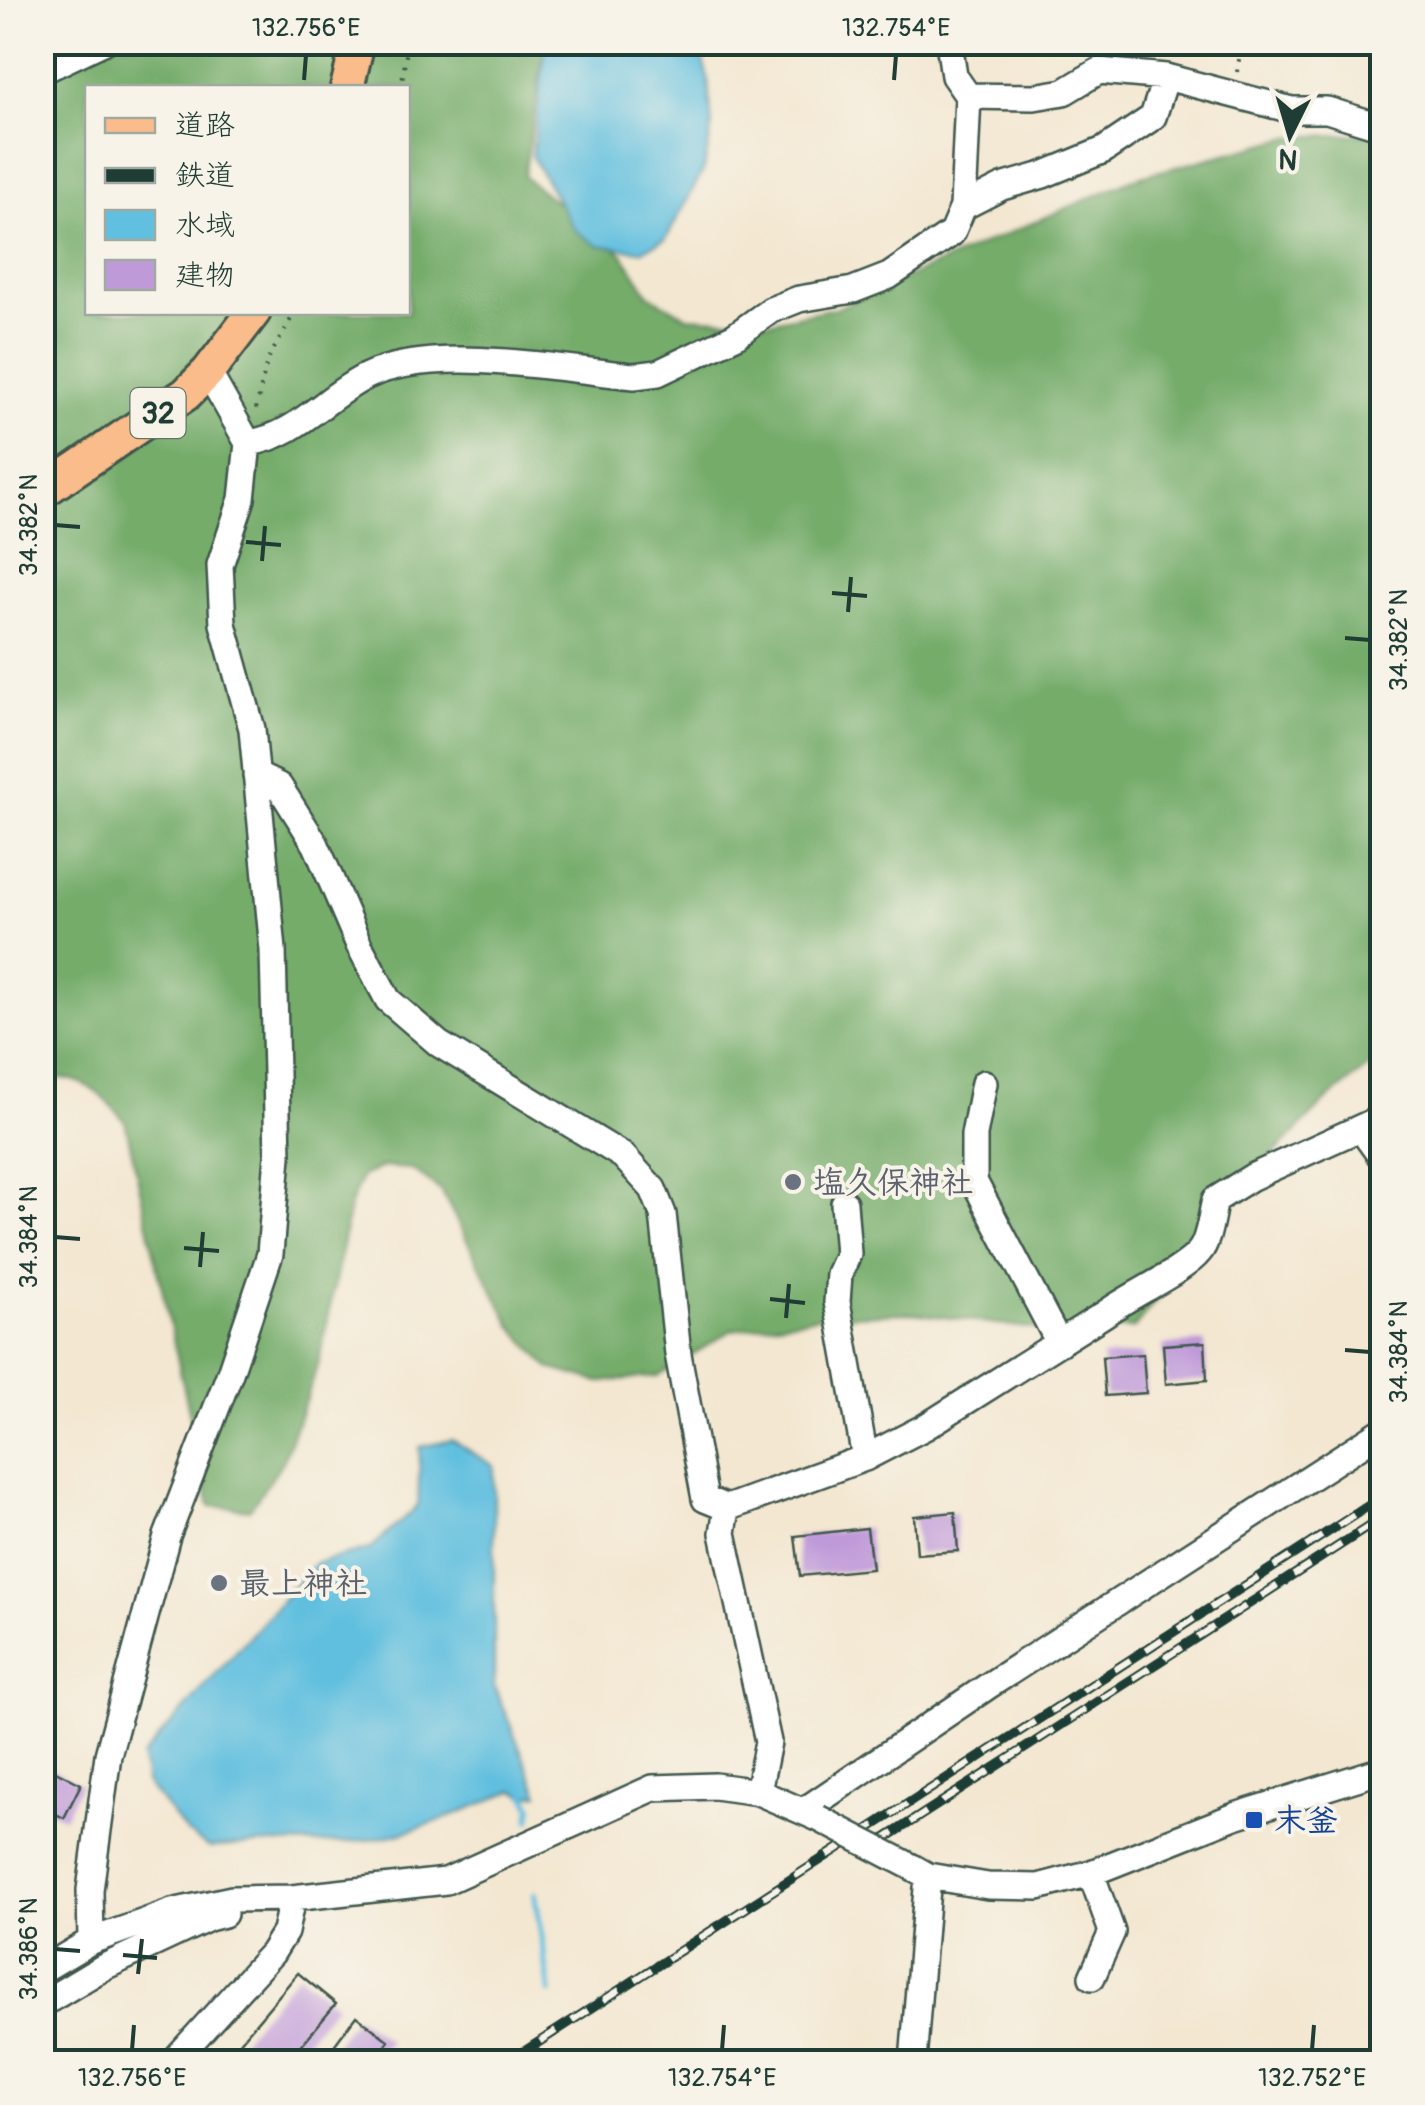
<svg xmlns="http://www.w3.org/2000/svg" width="1425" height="2105" font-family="Pangolin,'Klee One',sans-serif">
  <rect width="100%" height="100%" fill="#f7f3e8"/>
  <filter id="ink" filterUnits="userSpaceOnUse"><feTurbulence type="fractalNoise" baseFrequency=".01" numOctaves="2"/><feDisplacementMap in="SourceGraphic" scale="20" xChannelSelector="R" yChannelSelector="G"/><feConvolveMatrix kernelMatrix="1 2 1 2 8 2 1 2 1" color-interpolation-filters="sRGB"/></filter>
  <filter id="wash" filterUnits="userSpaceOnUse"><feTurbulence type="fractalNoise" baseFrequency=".0048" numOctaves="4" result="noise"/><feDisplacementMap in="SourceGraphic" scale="40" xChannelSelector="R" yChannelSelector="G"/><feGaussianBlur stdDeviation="2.25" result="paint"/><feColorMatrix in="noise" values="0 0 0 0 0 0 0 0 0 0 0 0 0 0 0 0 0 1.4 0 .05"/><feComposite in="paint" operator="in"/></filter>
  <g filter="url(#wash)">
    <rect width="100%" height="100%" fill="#f3e7d1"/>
    <path fill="#75ac6a" stroke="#4a744f" stroke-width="2.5" fill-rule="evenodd" d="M42,43H545L524,177L622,253L649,295L688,317L768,322L839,307L1138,177L1291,137L1382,133V1056L1328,1099L1263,1165L1134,1328L1059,1332L912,1313L823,1316L732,1330L659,1376L599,1382L549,1368L512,1326L441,1191L412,1169L382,1167L362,1176L350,1205L319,1363L283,1461L250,1509L210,1506L125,1121C100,1093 83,1074 43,1078ZM88,88H408V312H88Z"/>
    <path fill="#61bfdf" stroke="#407e8a" stroke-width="2.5" d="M546,43H698L708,78L712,127L704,169L666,239L641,251L597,245L575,230L532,157Z
      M452,1440L494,1466V1686L539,1794L526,1796L514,1790C462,1812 408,1837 351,1842C304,1846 257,1841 210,1848L187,1833L146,1783L142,1757L315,1563L370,1549L418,1506L420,1447Z"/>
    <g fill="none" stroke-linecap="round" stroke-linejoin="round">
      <path stroke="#61bfdf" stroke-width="6" d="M526,1796L532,1806L530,1819
        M535,1894L550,1992
        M559,2062V2060"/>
    </g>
    <g id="blocks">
      <path fill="#bf9ad9" d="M1205,1342L1207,1380L1166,1384L1163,1345Z
        M1143,1354L1146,1393L1105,1396L1102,1357Z
        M955,1512L958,1551L917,1554L914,1516Z
        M867,1528L872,1569L800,1576L795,1536Z
        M44,1765L81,1784L64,1818L42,1807Z
        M298,1973L336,2004L287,2062H223Z
        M356,2016L389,2041L373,2062H354L333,2047Z
        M193,2049L210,2062H181Z"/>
    </g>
  </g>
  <g filter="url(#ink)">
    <use href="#blocks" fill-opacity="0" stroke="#3f564c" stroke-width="2.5"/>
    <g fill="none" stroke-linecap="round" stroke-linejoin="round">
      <defs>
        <path id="minor" d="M42,71L103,42
          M968,96L1034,97L1064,92L1099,71L1166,77L1292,110H1327L1382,127
          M963,207L1002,187L1043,175L1104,150L1153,117L1166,77
          M248,443C298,436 324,397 367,376C436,344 560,369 634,376L658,373L735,336L771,310L799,299L853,290L889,276L952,233L963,207L968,96L954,76L949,42
          M256,775L279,786L316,845L359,945L388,1000L439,1044L623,1156L653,1189L663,1214L678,1354L705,1499L727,1508L865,1458L925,1427L1106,1313C1130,1295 1184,1271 1199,1252C1209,1241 1211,1215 1215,1200L1252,1177L1382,1118
          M984,1083L974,1135V1181L1059,1343
          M1361,1129L1382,1158
          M844,1203L848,1254L839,1274L837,1302L865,1458
          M727,1508L723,1533L768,1742L758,1792
          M805,1810L988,1686L1382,1431
          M912,1867L928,1876L988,1886L1038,1887L1091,1873L1235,1816L1382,1770
          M1091,1873L1112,1932L1092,1977
          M91,1941L90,1890L108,1755L167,1536L230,1373L270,1254L278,1156L273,950L252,729L223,624L220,565L242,499L248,443L208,372
          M42,1970L91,1941L172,1912L232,1899L292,1898L446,1881L653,1788L715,1786L758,1792L818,1818
          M42,2004L104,1967L209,1918L224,1914
          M173,2062L272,1953L285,1932L292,1898
          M913,2062L928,1876"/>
        <path id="major" d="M347,88L358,42
          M42,492L186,394L208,372L254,312"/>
      </defs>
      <use href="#minor" stroke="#3f564c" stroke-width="30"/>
      <use href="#major" stroke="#3f564c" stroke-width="38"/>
      <path stroke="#3f564c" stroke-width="4" stroke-dasharray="2.5 8" stroke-linecap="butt" d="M1237,72L1242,42
        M401,88L408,42
        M256,409L267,361L295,312"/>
      <use href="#minor" stroke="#fff" stroke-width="25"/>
      <use href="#major" stroke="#f9bc8a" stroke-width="32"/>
      <defs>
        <path id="rail" d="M878,1843L1382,1518
          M508,2062L1382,1497"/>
      </defs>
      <use href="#rail" stroke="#1f3d34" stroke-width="10"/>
      <use href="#rail" stroke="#f7f3e8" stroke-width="6" stroke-dasharray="19" stroke-linecap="butt"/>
      <defs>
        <path id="minor-bridge" d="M818,1818L912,1867"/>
      </defs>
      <use href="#minor-bridge" stroke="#3f564c" stroke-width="30" stroke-linecap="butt"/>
      <use href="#minor-bridge" stroke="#fff" stroke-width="25"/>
    </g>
  </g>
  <path fill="none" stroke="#1f3d34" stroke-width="4" d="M304,80L306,55M894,80L896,55M55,525L80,527M246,542L281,545M262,561L265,526M832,593L867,596M848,612L851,577M1345,638L1370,640M55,1237L80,1239M184,1248L219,1251M200,1267L203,1232M770,1299L805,1303M786,1318L789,1284M1345,1350L1370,1352M55,1949L80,1951M123,1955L157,1958M138,1974L142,1939M132,2050L134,2025M722,2050L724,2025M1312,2050L1314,2025"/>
  <g fill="#6b7280" stroke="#f7f3e8" stroke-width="4">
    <circle cx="793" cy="1182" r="10"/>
    <circle cx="219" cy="1583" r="10"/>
  </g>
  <rect fill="#1a4fb4" stroke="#f7f3e8" stroke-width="4" x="1244" y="1810" width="20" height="20" rx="5"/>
  <g text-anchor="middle" stroke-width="8" stroke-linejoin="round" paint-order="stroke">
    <rect fill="#f7f3e8" stroke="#60746a" stroke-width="2.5" x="130.5" y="388" width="55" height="50" rx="8"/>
    <g font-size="30" font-weight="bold" fill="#1f3d34">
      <text x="158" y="423">32</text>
    </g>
    <g font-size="32" font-weight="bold" fill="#5b616d" stroke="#f7f3e8" text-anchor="start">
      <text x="813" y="1193">塩久保神社</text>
      <text x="239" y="1594">最上神社</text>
    </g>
    <g font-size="32" font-weight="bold" fill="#164399" stroke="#f7f3e8" text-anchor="start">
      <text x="1274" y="1831">末釜</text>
    </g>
  </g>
  <rect width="1425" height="2105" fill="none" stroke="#f7f3e8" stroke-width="110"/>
  <rect x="85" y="85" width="325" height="230" fill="#f7f3e8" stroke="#a1aaa0" stroke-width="2.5"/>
  <rect x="105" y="118" width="50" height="15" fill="#f9bc8a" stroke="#a1aaa0" stroke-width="2.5"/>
  <text x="175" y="135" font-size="30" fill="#1f3d34">道路</text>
  <rect x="105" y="168" width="50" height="15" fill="#1f3d34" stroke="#a1aaa0" stroke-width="2.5"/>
  <text x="175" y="185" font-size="30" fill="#1f3d34">鉄道</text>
  <rect x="105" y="210" width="50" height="30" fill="#61bfdf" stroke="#a1aaa0" stroke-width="2.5"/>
  <text x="175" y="235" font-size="30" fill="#1f3d34">水域</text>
  <rect x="105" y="260" width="50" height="30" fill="#bf9ad9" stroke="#a1aaa0" stroke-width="2.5"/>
  <text x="175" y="285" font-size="30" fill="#1f3d34">建物</text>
  <g transform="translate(1290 135) rotate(185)" stroke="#f7f3e8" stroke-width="8" paint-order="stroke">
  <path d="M0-8L18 38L0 25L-18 38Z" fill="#1f3d34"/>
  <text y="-15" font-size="28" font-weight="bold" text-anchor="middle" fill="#1f3d34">N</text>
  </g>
  <rect x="55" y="55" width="1315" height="1995" fill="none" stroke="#1f3d34" stroke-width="4"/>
  <g font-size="25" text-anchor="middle" fill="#1f3d34">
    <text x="306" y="36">132.756°E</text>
    <text x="896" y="36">132.754°E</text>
    <text transform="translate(28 525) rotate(-90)" y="9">34.382°N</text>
    <text transform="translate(1398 640) rotate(-90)" y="9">34.382°N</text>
    <text transform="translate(28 1237) rotate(-90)" y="9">34.384°N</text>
    <text transform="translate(1398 1352) rotate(-90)" y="9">34.384°N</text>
    <text transform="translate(28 1949) rotate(-90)" y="9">34.386°N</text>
    <text x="132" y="2086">132.756°E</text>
    <text x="722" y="2086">132.754°E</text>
    <text x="1312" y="2086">132.752°E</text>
  </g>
</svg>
